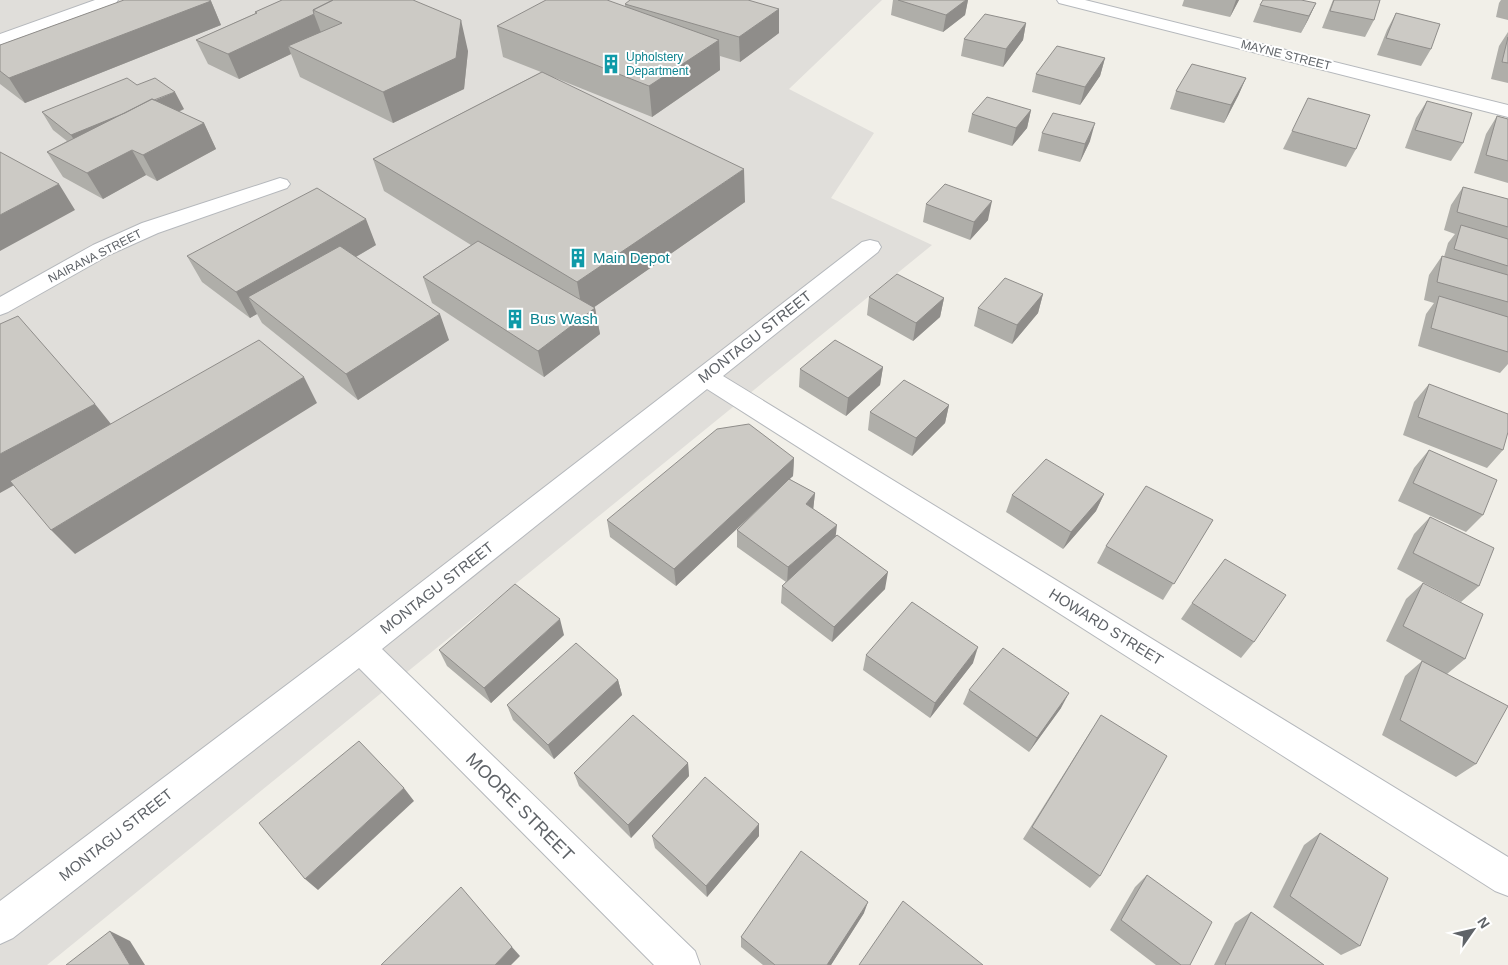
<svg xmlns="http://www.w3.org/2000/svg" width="1508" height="965" font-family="Arial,sans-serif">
  <rect width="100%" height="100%" fill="#f1efe8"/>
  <path fill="#e0deda" d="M0,0H882L789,89L874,133L831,198L932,245L47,965H0Z"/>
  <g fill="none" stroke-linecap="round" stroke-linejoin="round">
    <defs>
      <path id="minor" d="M95,0H118L116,3L0,45V34Z
        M1057,0H1085L1508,105V117L1059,3Z
        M280,178L287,180L290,184L287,188L158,233L109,255L8,312L0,315V297L93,245L142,223Z
        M870,240L878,242L881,247L878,252L723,376L1508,857V896L1495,891L707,389L382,649L695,951L700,965H654L359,668L13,938L0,944V901L349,638L862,242Z"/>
    </defs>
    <use href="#minor" stroke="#b5b8bc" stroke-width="2"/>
    <use href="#minor" fill="#fff" fill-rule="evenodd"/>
  </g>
  <path fill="#afaea9" d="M282,0L468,51L464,89L393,123L300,77L291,54L239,79L208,64L196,40L256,13L255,12Z
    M893,0H968L965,15L943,32L891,15Z
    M1184,0H1239L1230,17L1182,6Z
    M1333,0H1380L1374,20L1365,37L1322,28Z
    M1501,0H1508V20L1496,17L1499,3Z
    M211,1L221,25L25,103L0,84V45Z
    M1316,3L1301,33L1253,22L1260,5Z
    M625,4L779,9V33L740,62L720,56V70L652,117L553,77L745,202L594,307L595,308L600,334L544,377L432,303L423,277L471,245L384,191L373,159L541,72L503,57L497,26L625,6Z
    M1396,13L1431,49L1421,66L1377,55L1387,30Z
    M1026,23L1023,40L1003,67L961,56L964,39Z
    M1508,32V83L1491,79L1499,46Z
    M1105,58L1100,76L1080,105L1032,92L1036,74Z
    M1246,78L1238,96L1224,123L1170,109L1176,91Z
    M1427,101L1463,143L1451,161L1405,148L1416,118Z
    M184,109L179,112L204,123L216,149L157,181L146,175L103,199L63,177L47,152L67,141L53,130L42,112Z
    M1031,110L1027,128L1012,146L968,132L972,114Z
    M1497,116L1508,119V183L1474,173L1486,134Z
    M1292,131L1356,149L1346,167L1283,149Z
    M1042,133L1090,141L1080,162L1038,151Z
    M1463,187L1508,199V364L1500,373L1418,346L1426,314L1434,303L1424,300L1429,275L1442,256L1444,257L1448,243L1455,234L1444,230L1451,205Z
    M926,204L988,220L970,240L923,222Z
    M376,245L356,257L449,340L358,400L262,323L257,314L250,318L202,282L187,256Z
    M1043,294L1038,313L1012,344L974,326L978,308Z
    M869,297L944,298L940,317L913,341L867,315Z
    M883,367L880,385L846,416L799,387L800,369Z
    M1429,384L1503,450L1487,468L1403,435L1414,402Z
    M949,405L945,423L912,456L868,430L870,412Z
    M1429,450L1483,515L1466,532L1398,501L1414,468Z
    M794,458L793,476L789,479L815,493L813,509L836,536L885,589L832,642L781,603L782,586L786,582L737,547V530L771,497L676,586L610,537L607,520Z
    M1104,494L1096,511L1063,549L1006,512L1012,495Z
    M1430,517L1479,586L1461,602L1397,569L1414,534Z
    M1213,520L1163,600L1097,563L1106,546Z
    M1423,583L1465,659L1447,674L1476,764L1456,777L1382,735L1405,676L1422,661L1386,641L1406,599Z
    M1192,603L1254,642L1241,658L1181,619Z
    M564,635L491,703L447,666L439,650Z
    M866,655L973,663L930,718L863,670Z
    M618,680L622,695L554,759L513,720L507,705Z
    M969,690L1061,708L1029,752L963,704Z
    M1092,729L1100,876L1090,888L1023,839Z
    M688,763L689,776L631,838L579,786L574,773Z
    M1320,833L1360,946L1341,955L1273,907L1304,845Z
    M652,836H759L707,897L655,848Z
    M1147,875L1190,965H1156L1110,930L1135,887Z
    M1251,912L1324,965H1214L1235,923Z
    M864,913L831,965H763L741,947V937Z"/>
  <path fill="#8f8d8a" d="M966,0H968L965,15L943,32L946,15Z
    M1236,0H1239L1230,17Z
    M211,1L221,25L25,103L9,78Z
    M1316,3L1308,20L1301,33L1309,16Z
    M779,9V33L740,62L739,37Z
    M314,14L323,38L288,46L291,54L239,79L228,54Z
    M461,20L468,51L464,89L393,123L383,92Z
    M1026,23L1023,40L1003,67L1006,49Z
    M719,40L720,70L652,117L649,86Z
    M1105,58L1100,76L1080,105L1085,87Z
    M1246,78L1238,96L1224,123L1231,105Z
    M175,92L184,109L82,153L71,135Z
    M1031,110L1027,128L1012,146L1016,128Z
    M204,123L216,149L157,181L143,155Z
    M1095,123L1090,141L1080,162L1085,144Z
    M132,150L146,175L103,199L87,173Z
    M744,169L745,202L583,315L577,282Z
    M59,184L75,210L0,251V215Z
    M992,201L988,220L970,240L974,222Z
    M366,219L376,245L265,310L248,297L257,314L250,318L236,292Z
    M1043,294L1038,313L1012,344L1017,325Z
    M944,298L940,317L913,341L916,323Z
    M595,308L600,334L544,377L538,351Z
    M440,314L449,340L358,400L346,374Z
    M883,367L880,385L846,416L848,398Z
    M304,377L317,403L75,554L51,530Z
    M95,404L115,429L0,493V454Z
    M949,405L945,423L912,456L916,438Z
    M794,458L793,476L676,586L674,569Z
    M815,493L813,511L806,504Z
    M1104,494L1096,511L1063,549L1071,532Z
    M837,525L835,542L787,584L788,567Z
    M888,572L885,589L832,642L834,627Z
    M560,619L564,635L491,703L484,688Z
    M978,647L973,663L930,718L935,703Z
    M618,680L622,695L554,759L548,745Z
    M1069,693L1061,708L1029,752L1037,738Z
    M688,763L689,776L631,838L628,825Z
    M404,788L414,801L318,890L305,879Z
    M759,824V836L707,897L706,886Z
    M868,902L864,913L831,965H827Z
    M110,931L130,941L145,965H130Z
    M512,947L520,956L511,965H495Z"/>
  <path fill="#cccac5" stroke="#8f8d8a" d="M124,0H209L211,1L9,78L0,71V45Z
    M282,0H333L313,10L314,14L228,54L196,40L257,13L255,12Z
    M333,0H413L461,20L456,58L383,92L288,46L342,23L313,10Z
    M546,0H607L719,40L649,86L497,26Z
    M630,0H748L779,9L739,37L625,4Z
    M898,0H966L946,15Z
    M1263,0H1301L1316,3L1309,16L1260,5Z
    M1334,0H1380L1374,20L1330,11Z
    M1396,13L1440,24L1431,49L1386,38Z
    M985,14L1026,23L1006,49L964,39Z
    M1508,37V63L1502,62Z
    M1057,46L1105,58L1085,87L1036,74Z
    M1192,64L1246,78L1231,105L1176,91Z
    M542,72L744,169L577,282L373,159Z
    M127,78L137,85L155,78L175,92L154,100L152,99L125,113L71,135L42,112Z
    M987,97L1031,110L1016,128L972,114Z
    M1308,98L1370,115L1356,149L1292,131Z
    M152,99L204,123L143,155L132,150L87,173L47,152Z
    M1427,101L1472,113L1463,143L1415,130Z
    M1053,113L1095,123L1085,144L1042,133Z
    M1497,116L1508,119V161L1486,155Z
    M0,152L59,184L0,215Z
    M945,184L992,201L974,222L926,204Z
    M1463,187L1508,199V227L1457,212Z
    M317,188L366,219L236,292L187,256Z
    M1461,225L1508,239V266L1454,249Z
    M478,241L595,308L538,351L423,277Z
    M340,246L440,314L346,374L248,297Z
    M1442,256L1508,275V302L1437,282Z
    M897,274L944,298L916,323L869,297Z
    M1005,278L1043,294L1017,325L978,308Z
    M1439,296L1508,317V352L1431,328Z
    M18,316L95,404L0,454V324Z
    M259,340L304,377L51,530L10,481Z
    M835,340L883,367L848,398L800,369Z
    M904,380L949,405L916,438L870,412Z
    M1429,384L1508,414V432L1503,450L1418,417Z
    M749,424L794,458L674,569L607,520L717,429Z
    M1429,450L1497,480L1483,515L1413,483Z
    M1046,459L1104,494L1071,532L1012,495Z
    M789,479L815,493L806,504L837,525L788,567L737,530Z
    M1146,486L1213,520L1174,584L1106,546Z
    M1430,517L1494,548L1479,586L1413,553Z
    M837,535L888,572L834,627L782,586Z
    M1225,559L1286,595L1254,642L1192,603Z
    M1423,583L1483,614L1465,659L1403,626Z
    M515,584L560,619L484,688L439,650Z
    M912,602L978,647L935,703L866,655Z
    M576,643L618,680L548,745L507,705Z
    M1003,648L1069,693L1037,738L969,690Z
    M1422,661L1508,706L1476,764L1400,720Z
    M633,715L688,763L628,825L574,773Z
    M1101,715L1167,756L1100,876L1032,827Z
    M359,741L404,788L305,879L259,823Z
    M705,777L759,824L706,886L652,836Z
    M1320,833L1388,878L1360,946L1290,896Z
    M801,851L868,902L827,965H775L741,937Z
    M1147,875L1212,922L1190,965H1181L1121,920Z
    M461,887L512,947L495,965H381Z
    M903,901L983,965H859Z
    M1251,912L1324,965H1226L1225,964Z
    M110,931L130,965H66Z"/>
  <defs>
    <symbol id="building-bare" viewBox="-9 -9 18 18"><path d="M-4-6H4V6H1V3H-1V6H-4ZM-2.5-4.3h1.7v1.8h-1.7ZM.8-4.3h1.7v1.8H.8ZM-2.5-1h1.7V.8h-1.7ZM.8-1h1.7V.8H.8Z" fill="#0f9aa8" stroke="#fff" stroke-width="2.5" paint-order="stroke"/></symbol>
  </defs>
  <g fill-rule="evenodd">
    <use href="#building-bare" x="597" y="50" width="28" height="28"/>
    <use href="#building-bare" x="564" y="244" width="28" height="28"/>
    <use href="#building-bare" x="501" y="305" width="28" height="28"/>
  </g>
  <g text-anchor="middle" stroke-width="4" stroke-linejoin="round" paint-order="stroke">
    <g font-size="12" fill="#5f6368" stroke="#fff">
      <text transform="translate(1286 55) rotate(14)" y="4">MAYNE STREET</text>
      <text transform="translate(95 256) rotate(-27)" y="4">NAIRANA STREET</text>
    </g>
    <g font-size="12" fill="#0d838f" stroke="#fff" text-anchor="start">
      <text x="626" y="61">Upholstery<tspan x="626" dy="14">Department</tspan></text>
    </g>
    <g font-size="15" fill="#0d838f" stroke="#fff" text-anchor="start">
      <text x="593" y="263">Main Depot</text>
      <text x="530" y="324">Bus Wash</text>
    </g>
    <g font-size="15" fill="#5f6368" stroke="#fff">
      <text transform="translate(755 337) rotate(-38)" y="5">MONTAGU STREET</text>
      <text transform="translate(437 588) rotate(-38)" y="5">MONTAGU STREET</text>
      <text transform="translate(1106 627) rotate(32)" y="5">HOWARD STREET</text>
      <text transform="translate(116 835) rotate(-38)" y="5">MONTAGU STREET</text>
    </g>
    <g font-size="18" fill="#5f6368" stroke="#fff">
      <text transform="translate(520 807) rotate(45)" y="6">MOORE STREET</text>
    </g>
  </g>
  <g transform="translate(1473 930) rotate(56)" stroke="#ffffff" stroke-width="4" paint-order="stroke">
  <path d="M0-4L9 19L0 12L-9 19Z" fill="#5f6368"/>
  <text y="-8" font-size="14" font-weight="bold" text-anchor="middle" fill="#5f6368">N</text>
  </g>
</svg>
